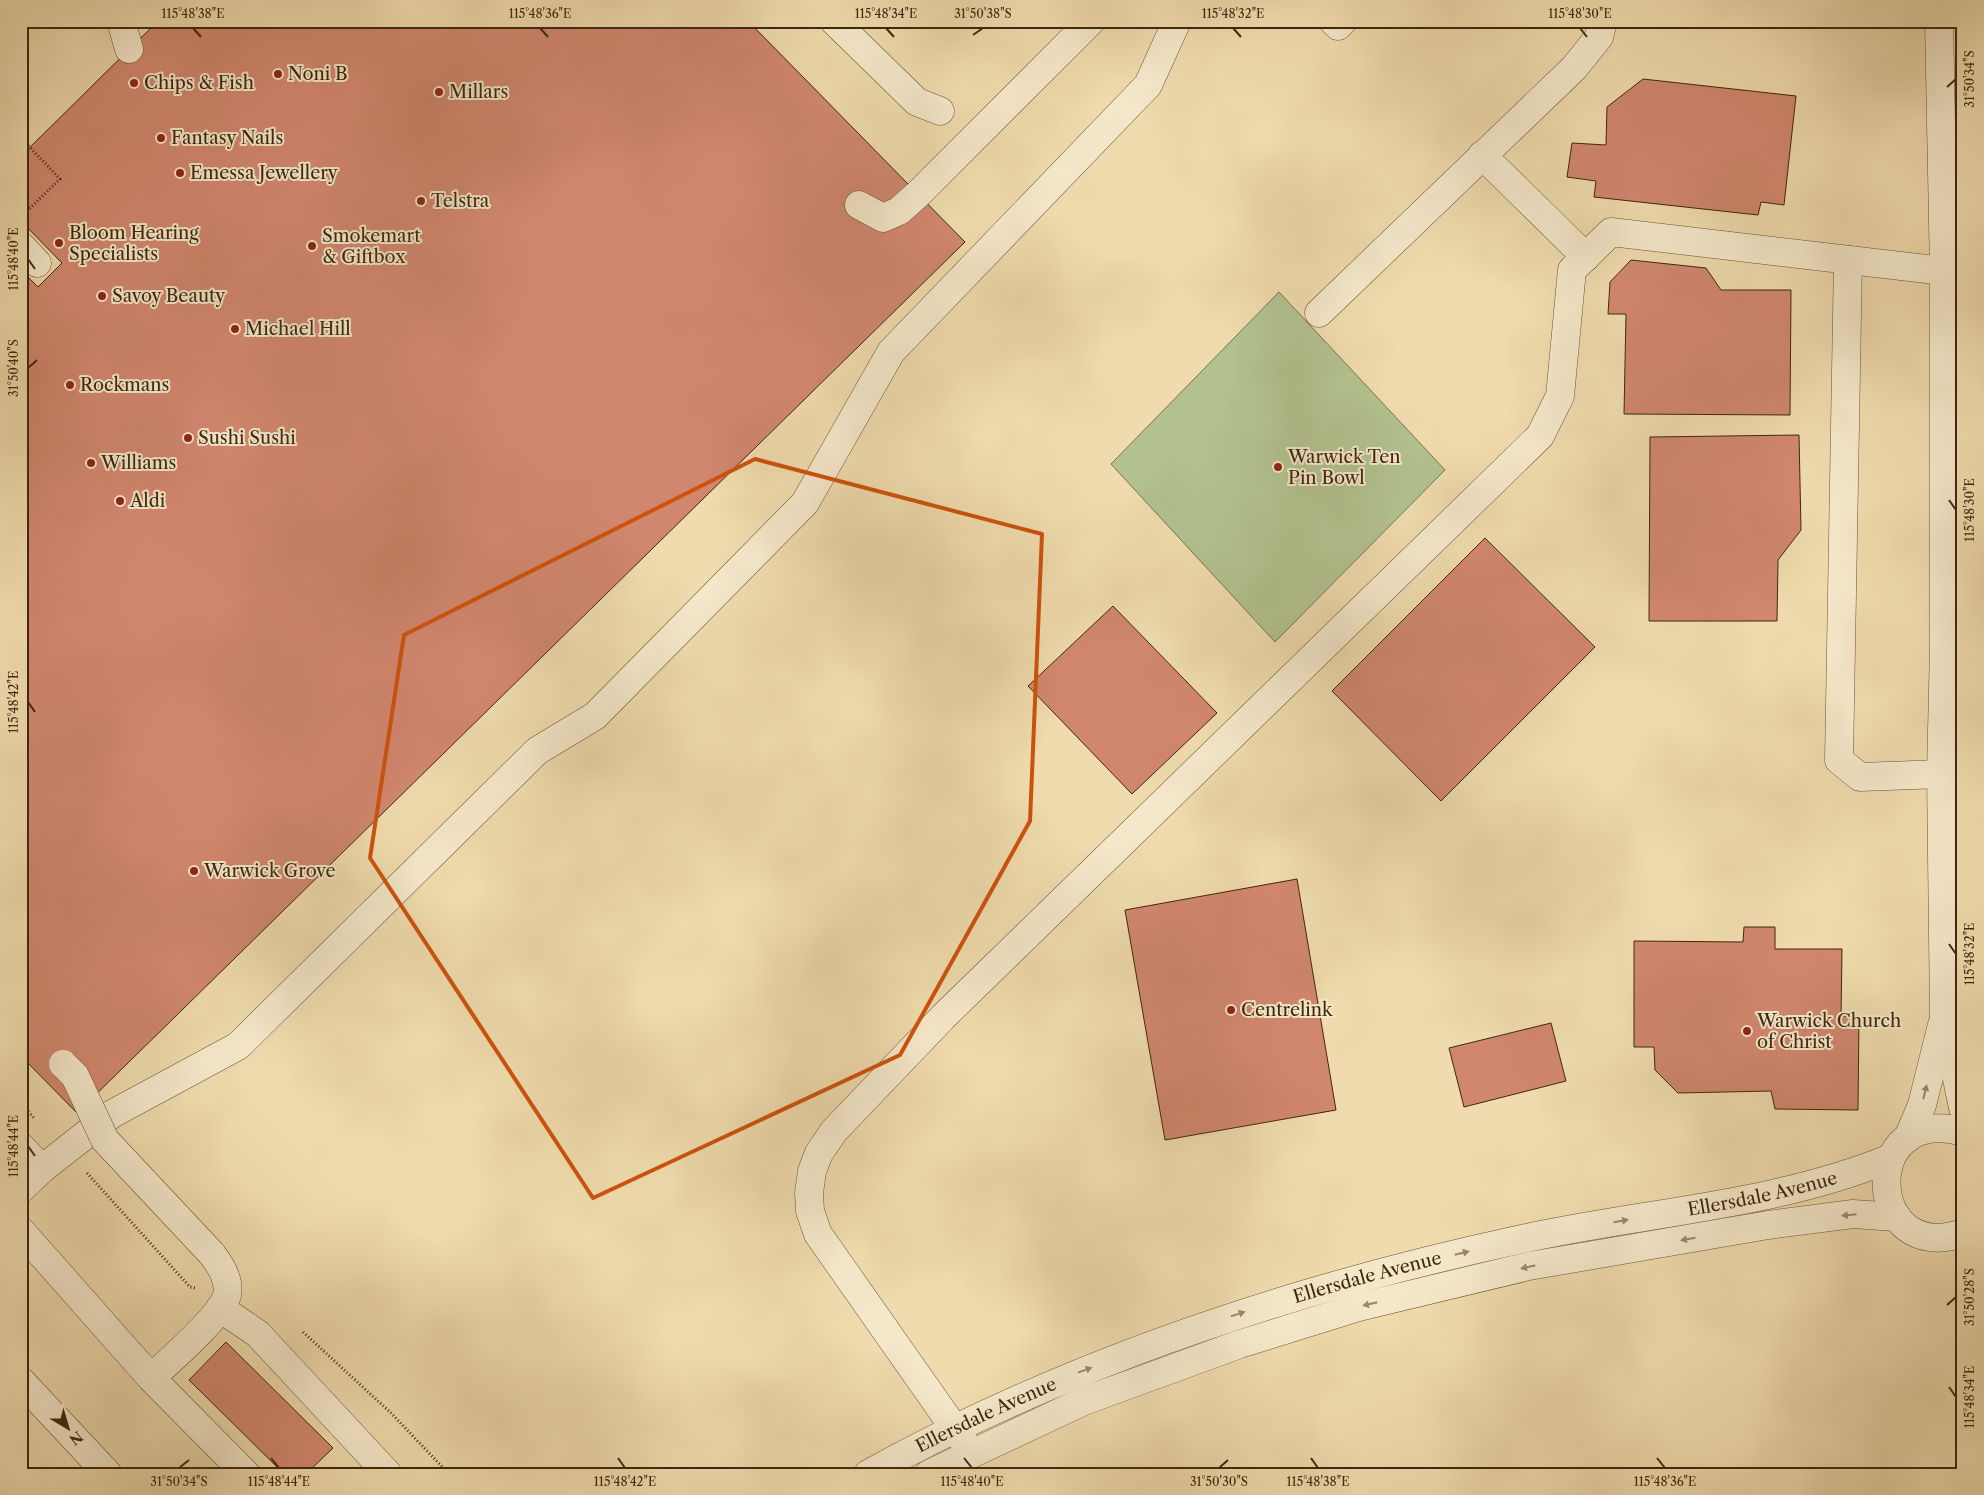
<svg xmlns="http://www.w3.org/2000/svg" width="1984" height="1495" font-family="'Libre Caslon Text',serif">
  <rect width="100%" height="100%" fill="#efdbad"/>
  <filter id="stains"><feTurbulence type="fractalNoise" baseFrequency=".004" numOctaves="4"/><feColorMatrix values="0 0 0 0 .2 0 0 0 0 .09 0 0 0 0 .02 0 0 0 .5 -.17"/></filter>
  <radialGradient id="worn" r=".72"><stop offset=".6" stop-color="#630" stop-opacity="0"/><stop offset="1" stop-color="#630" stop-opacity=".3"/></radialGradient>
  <path fill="#b2c18f" stroke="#78744e" d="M1279,292L1445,470L1275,642L1111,464Z"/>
  <path fill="#d1876f" stroke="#3e270e" d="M158,21H748L965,242L77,1113L21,1056V270L38,287L62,263L21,221V156Z
    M1643,79L1796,96L1784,205L1761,202L1758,215L1594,197L1596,181L1567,177L1572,143L1606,145L1607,107Z
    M1631,260L1706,268L1721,290H1791L1790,415L1624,414L1626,314H1608L1610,282Z
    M1799,435L1801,530L1778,560L1777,621H1649L1650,437Z
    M1485,538L1595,647L1441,801L1332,691Z
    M1113,606L1217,713L1132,794L1028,686Z
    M1297,879L1336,1110L1165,1140L1125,910Z
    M1744,927H1775V949H1842L1841,1016H1859L1858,1110L1775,1109L1771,1091L1678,1093L1655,1070L1654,1047H1634V941L1743,942Z
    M1551,1023L1566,1081L1464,1107L1449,1048Z
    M226,1342L333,1448L306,1474H284L189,1380Z"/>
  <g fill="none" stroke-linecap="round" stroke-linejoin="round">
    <defs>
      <g id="minor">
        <path d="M121,21L129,49"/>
        <path d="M834,21L917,102L940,111"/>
        <path d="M1333,21L1338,26L1343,21"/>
        <path d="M1939,21L1944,271V647L1941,774L1944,1016L1963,1108"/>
        <path d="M1482,155L1586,257"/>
        <path d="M859,205L883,218L899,211L918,194L1091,21"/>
        <path d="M21,246L37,263"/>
        <path d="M1848,260L1839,760L1860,777L1941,774"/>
        <path d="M1319,313L1574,68L1599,37L1603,21"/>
        <path d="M1963,1132C1858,1102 1864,1267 1963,1233"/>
        <path d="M1908,1138L1922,1105L1942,1025"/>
        <path d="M21,1147L42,1169L21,1189"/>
        <path d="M42,1169L112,1114L238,1046L537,751L595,716L805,503L891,352L1148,85L1177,21"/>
        <path d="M21,1231L151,1378L246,1474"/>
        <path d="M220,1308L258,1334L388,1474"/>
        <path d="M151,1378C169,1361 222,1316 227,1295C230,1280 220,1264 211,1253"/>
        <path d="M21,1381L108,1474"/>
        <path d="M971,1452L818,1234L810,1211L809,1193L812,1171L819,1153L834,1131L944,1016L1540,436L1560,396L1572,270L1611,232L1944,271"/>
        <path id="s1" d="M868,1474C1072,1361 1295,1288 1522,1239C1645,1212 1774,1206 1891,1158"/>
        <path d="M929,1474L1084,1401L1240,1344L1359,1307L1529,1266L1768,1225L1853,1214L1897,1217"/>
      </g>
    </defs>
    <use href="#minor" stroke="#6a5436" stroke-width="29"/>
    <path stroke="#3e270e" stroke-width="3" stroke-dasharray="1 2.5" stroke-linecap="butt" d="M21,138L60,179L24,214
      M21,1104L34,1118
      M87,1173L190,1287L195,1288
      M303,1332L391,1413L449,1474"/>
    <use href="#minor" stroke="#f5e8ca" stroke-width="28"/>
    <defs>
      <path id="minor-bridge" d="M63,1064L75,1076L105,1140L211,1253"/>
    </defs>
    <use href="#minor-bridge" stroke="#6a5436" stroke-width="29" stroke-linecap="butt"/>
    <use href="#minor-bridge" stroke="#f5e8ca" stroke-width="28"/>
  </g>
  <defs><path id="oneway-solid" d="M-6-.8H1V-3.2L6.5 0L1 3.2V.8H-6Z" transform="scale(1.25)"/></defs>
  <g fill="#9a886c">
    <use href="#oneway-solid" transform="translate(1925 1092) rotate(-76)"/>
    <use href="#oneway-solid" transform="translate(1849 1215) rotate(174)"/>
    <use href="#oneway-solid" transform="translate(1621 1221) rotate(-10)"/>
    <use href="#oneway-solid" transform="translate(1688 1239) rotate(170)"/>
    <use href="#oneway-solid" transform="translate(1462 1253) rotate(-13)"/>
    <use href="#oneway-solid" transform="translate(1528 1267) rotate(168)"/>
    <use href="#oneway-solid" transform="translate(1370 1304) rotate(167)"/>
    <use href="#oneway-solid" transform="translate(1238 1314) rotate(-18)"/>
    <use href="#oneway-solid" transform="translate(1085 1370) rotate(-20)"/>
  </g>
  <path fill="none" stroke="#ce520c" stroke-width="4" stroke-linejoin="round" d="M755,459L1042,534L1030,821L900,1055L593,1198L370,858L404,635Z"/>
  <path fill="none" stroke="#3e270e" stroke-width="2" d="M193,28L201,37M540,28L548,37M886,28L894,37M1233,28L1241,37M1580,28L1587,37M973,35L983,28M1947,87L1956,79M28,259L35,269M28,368L37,360M1949,500L1956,510M28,702L35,712M1949,944L1956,954M28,1146L35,1156M1947,1305L1956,1297M1949,1387L1956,1397M271,1458L279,1468M618,1458L625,1468M964,1458L972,1468M1311,1458L1318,1468M1657,1458L1665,1468M179,1468L189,1460M1219,1468L1228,1460"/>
  <g fill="#8f2418" stroke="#f5e8ca" stroke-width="2">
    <circle cx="278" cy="74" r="5"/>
    <circle cx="134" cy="83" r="5"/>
    <circle cx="439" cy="92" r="5"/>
    <circle cx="161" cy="138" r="5"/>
    <circle cx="180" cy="173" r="5"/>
    <circle cx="421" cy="201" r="5"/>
    <circle cx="59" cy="243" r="5"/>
    <circle cx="312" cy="246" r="5"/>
    <circle cx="102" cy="296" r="5"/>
    <circle cx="235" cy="329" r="5"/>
    <circle cx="70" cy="385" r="5"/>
    <circle cx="188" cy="438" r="5"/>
    <circle cx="91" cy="463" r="5"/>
    <circle cx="1278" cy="467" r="5"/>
    <circle cx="120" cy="501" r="5"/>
    <circle cx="194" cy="871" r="5"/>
    <circle cx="1231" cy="1010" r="5"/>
    <circle cx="1747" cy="1031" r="5"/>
  </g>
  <g text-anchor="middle" stroke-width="4" stroke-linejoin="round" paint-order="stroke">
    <g font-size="18" fill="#3e270e" stroke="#f5e8ca" text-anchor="start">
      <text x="288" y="80">Noni B</text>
      <text x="144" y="89">Chips &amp; Fish</text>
      <text x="449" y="98">Millars</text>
      <text x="171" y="144">Fantasy Nails</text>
      <text x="190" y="179">Emessa Jewellery</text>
      <text x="431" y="207">Telstra</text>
      <text x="69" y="239">Bloom Hearing<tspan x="69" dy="21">Specialists</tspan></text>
      <text x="322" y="242">Smokemart<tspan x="322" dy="21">&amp; Giftbox</tspan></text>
      <text x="112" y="302">Savoy Beauty</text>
      <text x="245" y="335">Michael Hill</text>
      <text x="80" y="391">Rockmans</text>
      <text x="198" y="444">Sushi Sushi</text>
      <text x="1288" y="463">Warwick Ten<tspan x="1288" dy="21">Pin Bowl</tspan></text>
      <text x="101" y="469">Williams</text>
      <text x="130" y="507">Aldi</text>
      <text x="204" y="877">Warwick Grove</text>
      <text x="1241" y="1016">Centrelink</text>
      <text x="1757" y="1027">Warwick Church<tspan x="1757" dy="21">of Christ</tspan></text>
    </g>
    <g font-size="18" fill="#3e270e" stroke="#f5e8ca">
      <text dy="6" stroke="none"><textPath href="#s1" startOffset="942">Ellersdale Avenue</textPath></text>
      <text dy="6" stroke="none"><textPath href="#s1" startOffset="538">Ellersdale Avenue</textPath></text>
      <text dy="6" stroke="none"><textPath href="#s1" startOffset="132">Ellersdale Avenue</textPath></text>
    </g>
  </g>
  <rect width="1984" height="1495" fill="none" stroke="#efdbad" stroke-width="55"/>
  <g transform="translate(68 1428) rotate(142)" stroke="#f5e8ca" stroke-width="4" paint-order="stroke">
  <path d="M0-4L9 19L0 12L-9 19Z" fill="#3e270e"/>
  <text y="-8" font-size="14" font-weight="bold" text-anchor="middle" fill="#3e270e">N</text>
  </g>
  <rect x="28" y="28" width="1928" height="1440" fill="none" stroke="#3e270e" stroke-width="2"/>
  <g font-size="12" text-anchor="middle" fill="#3e270e">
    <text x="193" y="18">115°48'38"E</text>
    <text x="540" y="18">115°48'36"E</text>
    <text x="886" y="18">115°48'34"E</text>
    <text x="983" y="18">31°50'38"S</text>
    <text x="1233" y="18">115°48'32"E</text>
    <text x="1580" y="18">115°48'30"E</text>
    <text transform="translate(1970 79) rotate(-90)" y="4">31°50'34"S</text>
    <text transform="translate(14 259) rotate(-90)" y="4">115°48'40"E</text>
    <text transform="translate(14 368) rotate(-90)" y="4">31°50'40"S</text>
    <text transform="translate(1970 510) rotate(-90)" y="4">115°48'30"E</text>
    <text transform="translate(14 702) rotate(-90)" y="4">115°48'42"E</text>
    <text transform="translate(1970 954) rotate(-90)" y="4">115°48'32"E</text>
    <text transform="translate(14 1146) rotate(-90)" y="4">115°48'44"E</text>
    <text transform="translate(1970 1297) rotate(-90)" y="4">31°50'28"S</text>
    <text transform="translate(1970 1397) rotate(-90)" y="4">115°48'34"E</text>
    <text x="179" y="1486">31°50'34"S</text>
    <text x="279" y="1486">115°48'44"E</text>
    <text x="625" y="1486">115°48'42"E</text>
    <text x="972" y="1486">115°48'40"E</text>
    <text x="1219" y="1486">31°50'30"S</text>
    <text x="1318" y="1486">115°48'38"E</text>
    <text x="1665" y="1486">115°48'36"E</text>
  </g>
  <rect width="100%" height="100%" filter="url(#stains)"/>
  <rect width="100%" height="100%" fill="url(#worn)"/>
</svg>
